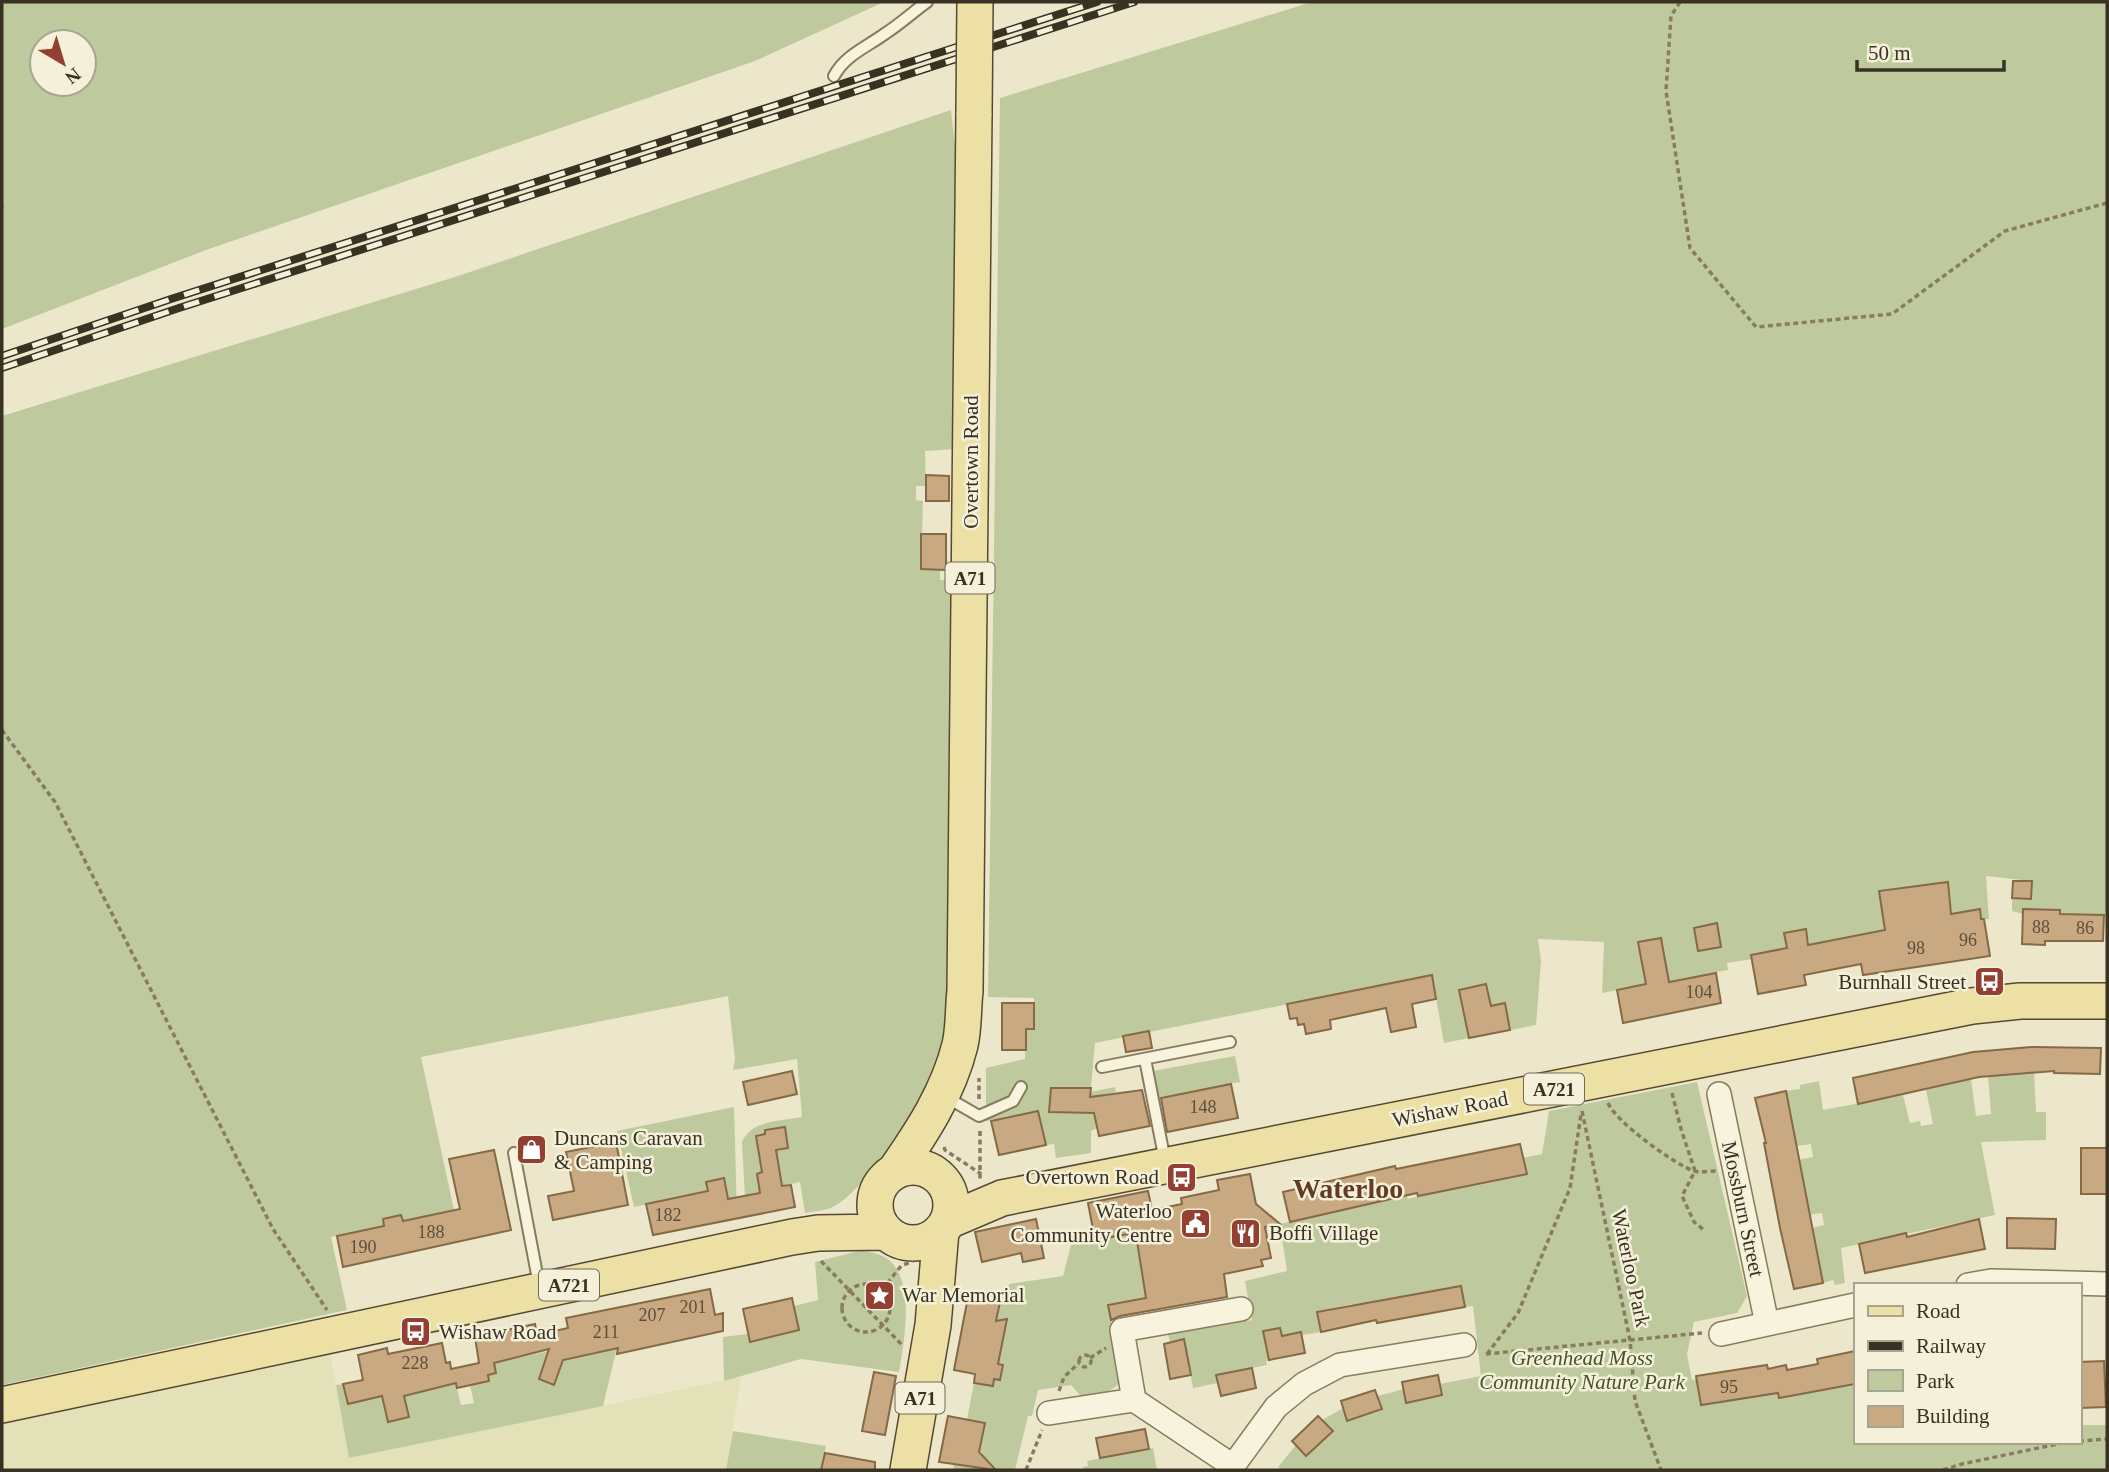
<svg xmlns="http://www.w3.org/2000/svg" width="2109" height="1472" font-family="Georgia,serif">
  <rect width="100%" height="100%" fill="#ece7ca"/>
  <path fill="#e2e1b7" d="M330,1353L350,1458L741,1377L726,1470H2V1423Z"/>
  <path fill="#beca9e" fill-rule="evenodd" d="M2,2H884L755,61L206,250L2,329ZM84,42V84H42V42Z
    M1312,2H2107V916L2023,914L2012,911V898L2032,881L1986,876L1989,919H1981L1979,910L1912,930L1810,948L1806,929L1785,933L1787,948L1751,955L1752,959L1727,963L1728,970L1602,993L1604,942L1538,939L1541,961L1536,1025L1510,1030L1505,1004L1491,1006L1486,984L1459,990L1469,1038L1444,1043L1432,975L1095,1043L1091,1088H1051V1112L1090,1113V1092L1115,1087L1116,1092L1105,1094L1107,1104L1097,1128L1091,1131V1153L1056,1158L1054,1144L1046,1145L1038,1111L986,1121V1068L1025,1059L1026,1029L1034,1028V998L988,997L1000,98Z
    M951,110L958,172L955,449L925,451L926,486H916V500L923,501L921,569H940V580H953L946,1025C944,1036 943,1047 939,1057C926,1095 868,1191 831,1208C824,1211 813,1211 805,1213L800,1182L782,1186L779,1169L757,1173L760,1193L754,1194L746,1216L742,1142C751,1120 781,1121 802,1117L797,1059L733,1070L735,1059L728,996L421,1057L454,1210L403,1221L383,1219V1227L331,1237L347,1310L2,1385V416L455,277Z
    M1235,1056L1240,1082L1158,1098L1153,1071Z
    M2034,1073L2036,1112H2046V1140L1981,1142L1995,1215L1841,1248L1845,1283L1835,1285L1833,1280L1823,1283L1812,1228L1824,1225L1822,1213L1809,1215L1798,1160L1813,1157L1811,1144L1797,1146L1786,1091L1800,1089V1085L1819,1081L1823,1110L1903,1095L1910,1123L1920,1121L1921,1126L1933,1124L1926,1090L1971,1079L1976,1116L1991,1114L1988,1076Z
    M1697,1082L1747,1296L1737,1313L1694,1322L1687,1354L1692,1380L1697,1379L1701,1404L1744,1371L1750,1398L1778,1393L1779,1398L1802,1394L1853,1359L1855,1371V1442H2079V1425H2107V1470H1284L1278,1467L1296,1445L1306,1456L1332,1432L1322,1420L1343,1408L1348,1421L1382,1409L1378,1396L1404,1389L1407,1402L1442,1395L1440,1384L1481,1376L1473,1306L1465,1307L1461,1287L1412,1312L1408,1295L1373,1302L1355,1320L1352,1304L1317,1312L1321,1332C1300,1336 1284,1337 1264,1332L1269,1360L1266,1361L1267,1365L1217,1375L1218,1383L1193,1388L1184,1340L1170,1342L1168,1334L1252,1320L1245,1281L1287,1271L1280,1224L1406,1195L1408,1199L1471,1183L1472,1186L1479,1185L1527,1174L1523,1158L1542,1154L1549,1111Z
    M734,1107L737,1217L732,1218L724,1178L706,1182L710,1202L684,1196L634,1207L617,1131Z
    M1134,1233L1135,1241L1148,1239L1174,1293L1109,1305L1119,1383C1110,1394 1094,1395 1080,1395L1071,1385L1038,1390L1032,1416H1028L1015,1470H953L954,1464L983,1469L987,1467L988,1461L981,1457L982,1452L969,1450L971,1440L981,1442L985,1423L967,1419L974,1383L993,1386L994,1379L1003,1365L998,1364L996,1324L1000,1303L986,1300L987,1291L1008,1294L1009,1284L1063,1276L1071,1245Z
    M863,1250C874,1253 886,1255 893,1264C914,1289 904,1342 899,1372L801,1359L724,1381L723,1337L748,1334L750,1341L799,1330L794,1306L818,1300L815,1262Z
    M619,1339L603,1406L349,1458L336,1385L412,1379L415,1393L432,1389L429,1375L455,1380L461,1405L474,1403L470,1385L487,1373L491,1364L549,1351L559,1361L592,1354ZM545,1362L560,1367L554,1384L539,1379Z
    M733,1431L826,1446L821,1470H726Z
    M1153,1448L1157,1470H1084L1083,1467L1088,1466L1087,1461Z"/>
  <path fill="#c8a982" stroke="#866946" stroke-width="2" d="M926,475L949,476V501H926Z
    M921,534H946V570L921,569Z
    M2013,881H2032L2031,899L2012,898Z
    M1948,882L1951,914L1980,909L1981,919H1984L1990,956L1863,975L1861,964L1804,975L1806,985L1758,994L1751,955L1787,948L1784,933L1806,929L1808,945L1885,930L1879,891Z
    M2023,909L2060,910V914L2104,915L2103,941H2045V945L2022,944Z
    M1717,923L1721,947L1698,951L1694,928Z
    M1661,938L1669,982L1716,973L1721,1003L1623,1023L1617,990L1646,984L1638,942Z
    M1432,975L1436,999L1412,1004L1416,1027L1391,1032L1386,1008L1330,1020L1331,1029L1306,1034L1304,1024L1298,1025L1297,1018L1290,1019L1287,1004Z
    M1486,984L1491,1006L1505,1003L1510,1030L1469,1038L1459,990Z
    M1002,1003H1034V1029H1026V1050H1002Z
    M1149,1031L1152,1048L1126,1052L1123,1036Z
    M2031,1047L2101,1048L2100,1074L2054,1073V1071L1979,1077L1858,1104L1853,1078L1973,1052Z
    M792,1071L797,1094L748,1105L743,1082Z
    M1231,1084L1238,1118L1167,1132L1161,1098Z
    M1051,1088H1091L1090,1097L1142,1090L1150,1126L1099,1136L1094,1113L1049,1112Z
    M1786,1091L1823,1283L1794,1289L1780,1228L1764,1143H1766L1755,1098Z
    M1038,1111L1046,1145L999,1155L991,1121Z
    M785,1127L788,1148L776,1150L782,1186L791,1185L795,1207L653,1235L646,1204L708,1191L706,1182L724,1178L728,1199L760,1193L757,1174L762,1172L756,1136L765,1134V1130Z
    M616,1142L628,1205L553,1220L548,1196L574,1191L566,1152Z
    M1520,1144L1527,1174L1418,1196L1417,1193L1290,1222L1283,1192L1395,1166L1396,1169Z
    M2081,1148H2107V1194H2081Z
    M494,1150L511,1230L343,1267L337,1236L384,1226L383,1219L401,1215L403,1221L460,1209L449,1159Z
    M1250,1174L1256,1204L1280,1224L1265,1227L1271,1258L1261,1260L1263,1266L1224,1274L1227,1297L1120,1316L1111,1320L1108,1305L1146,1298L1137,1241H1135L1134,1233L1095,1240L1088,1203L1148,1191L1152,1210L1182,1204L1181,1198L1219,1190L1217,1180Z
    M2007,1218L2056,1219L2055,1249L2007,1248Z
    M1036,1219L1044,1258L1023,1262L1021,1253L982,1262L975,1232Z
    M1979,1219L1985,1249L1865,1273L1859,1244L1906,1233L1907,1237Z
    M1461,1286L1465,1307L1377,1323L1376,1320L1321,1332L1317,1312Z
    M710,1289L715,1315L723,1313V1331L617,1354L618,1348L563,1360L554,1385L539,1379L549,1349L494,1363L496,1373L488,1375L489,1381L457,1388L456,1383L404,1396L409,1417L388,1422L382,1396L348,1404L343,1384L363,1380L358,1355L387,1348L388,1354L442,1343L446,1363L450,1362L451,1369L479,1363L475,1337L535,1324L537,1335L568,1328L566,1318Z
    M968,1297L1000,1302L996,1321L1007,1319L998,1364L1003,1365L1000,1380L994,1379L993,1386L974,1383L975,1374L954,1370Z
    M792,1298L799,1330L750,1342L743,1309Z
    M1280,1328L1282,1336L1301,1332L1305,1353L1269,1360L1263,1331Z
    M1184,1339L1191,1375L1170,1379L1164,1344Z
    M1855,1351V1384L1779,1398L1778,1393L1701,1405L1696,1376L1767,1365L1768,1369L1786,1365L1787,1370L1818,1364L1817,1359Z
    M2104,1361L2106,1407L2080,1408L2079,1362Z
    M1252,1368L1256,1388L1221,1396L1216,1375Z
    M874,1372L896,1376L885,1435L862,1431Z
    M1438,1375L1442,1395L1406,1403L1402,1382Z
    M1375,1390L1382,1409L1347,1421L1341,1401Z
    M948,1416L985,1423L979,1452L996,1470L939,1462Z
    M1318,1416L1333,1431L1306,1456L1292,1441Z
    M1145,1429L1149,1449L1100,1458L1096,1438Z
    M825,1453L875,1462V1470H821Z"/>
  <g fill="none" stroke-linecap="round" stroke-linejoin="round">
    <defs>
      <path id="service" d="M834,76C845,55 867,47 886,33C900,24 913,12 927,2
        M1145,1059L1165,1161
        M1102,1067L1230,1042
        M946,1097L979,1116L1013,1101L1021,1087
        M514,1153L539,1285"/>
      <path id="minor" d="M1719,1094L1767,1324
        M1968,1285L1991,1281L2107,1284
        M1721,1334L1855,1305
        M1134,1400L1122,1330L1241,1309
        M1049,1413L1134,1400L1233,1466
        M1230,1470L1276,1407L1304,1384L1340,1365L1464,1345"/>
      <path id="primary" d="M875 1205a38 38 0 1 1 76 0a38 38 0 1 1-76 0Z
        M895,1171C922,1132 948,1093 960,1045C964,1028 963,1008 965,991L974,113
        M948,1221L1002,1198L1972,1006L2020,1001H2107
        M2,1405L792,1237L818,1233L884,1232
        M908,1470L933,1325L941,1231"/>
    </defs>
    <use href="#service" stroke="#887b5f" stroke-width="14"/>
    <use href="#minor" stroke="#887b5f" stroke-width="26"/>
    <use href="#primary" stroke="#564933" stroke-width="38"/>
    <path stroke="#887b5f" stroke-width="3.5" stroke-dasharray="5 3.5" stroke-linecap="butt" d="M1680,2L1671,16L1666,91L1690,248L1756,327L1892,314L2005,231L2107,203
      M2,205V208
      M2,730L55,802L273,1229L327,1310
      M1672,1093L1681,1129L1695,1171L1682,1196L1694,1222L1704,1230
      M979,1099V1078
      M1608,1103C1616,1122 1674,1164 1694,1171C1700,1173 1709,1171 1716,1171
      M1582,1111L1630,1340L1635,1401L1661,1470
      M980,1131V1179
      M944,1147L945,1150L981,1174
      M821,1261L903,1346
      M842 1308a24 24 0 1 1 48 0a24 24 0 1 1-48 0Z
      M882,1290L901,1266L913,1261
      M1486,1354L1702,1333
      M1487,1354L1518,1313L1570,1188L1581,1114
      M1079 1361a6 6 0 1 1 12 0a6 6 0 1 1-12 0Z
      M1090,1358L1106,1348
      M1059,1391L1064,1377L1079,1363
      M2079,1441L2107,1439
      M1026,1470L1042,1430
      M1943,1470L1962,1464L2067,1442"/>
    <use href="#service" stroke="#f7f3dd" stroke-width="10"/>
    <use href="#minor" stroke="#f7f3dd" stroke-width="23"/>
    <use href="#primary" stroke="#ece0a5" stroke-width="35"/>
    <defs>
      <path id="rail" d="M2,356L171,299L1097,2
        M2,368L179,308L1134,2"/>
    </defs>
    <use href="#rail" stroke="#393122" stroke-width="8"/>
    <use href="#rail" stroke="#f4f0d9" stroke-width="5" stroke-dasharray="16" stroke-linecap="butt"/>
    <defs>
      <path id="primary-bridge" d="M974,113L975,2"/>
    </defs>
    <use href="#primary-bridge" stroke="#564933" stroke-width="38" stroke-linecap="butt"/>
    <use href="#primary-bridge" stroke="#ece0a5" stroke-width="35"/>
  </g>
  <defs>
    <symbol id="bus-square" viewBox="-11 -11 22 22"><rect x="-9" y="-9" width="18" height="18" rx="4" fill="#934033" stroke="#f4f0d9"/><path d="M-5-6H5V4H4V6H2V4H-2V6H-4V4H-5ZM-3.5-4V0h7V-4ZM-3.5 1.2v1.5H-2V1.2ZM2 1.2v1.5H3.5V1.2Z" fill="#fff"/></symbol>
    <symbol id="shop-square" viewBox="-11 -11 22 22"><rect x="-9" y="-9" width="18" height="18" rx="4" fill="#934033" stroke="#f4f0d9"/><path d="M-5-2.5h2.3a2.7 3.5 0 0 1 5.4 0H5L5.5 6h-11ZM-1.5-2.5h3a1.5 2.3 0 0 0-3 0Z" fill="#fff"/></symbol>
    <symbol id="civic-square" viewBox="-11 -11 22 22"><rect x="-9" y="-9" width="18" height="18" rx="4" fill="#934033" stroke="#f4f0d9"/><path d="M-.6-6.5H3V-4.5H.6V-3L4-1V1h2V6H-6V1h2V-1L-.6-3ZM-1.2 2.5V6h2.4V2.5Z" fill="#fff"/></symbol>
    <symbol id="restaurant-square" viewBox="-11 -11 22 22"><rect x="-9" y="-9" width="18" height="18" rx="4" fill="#934033" stroke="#f4f0d9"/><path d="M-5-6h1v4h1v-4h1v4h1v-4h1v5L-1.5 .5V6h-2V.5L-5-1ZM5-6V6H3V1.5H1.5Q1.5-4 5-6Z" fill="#fff"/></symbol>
    <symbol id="sight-square" viewBox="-11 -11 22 22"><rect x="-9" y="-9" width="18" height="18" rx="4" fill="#934033" stroke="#f4f0d9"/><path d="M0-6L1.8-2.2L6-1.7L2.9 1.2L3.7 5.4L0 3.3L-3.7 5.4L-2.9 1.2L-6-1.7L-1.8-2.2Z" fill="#fff"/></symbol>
  </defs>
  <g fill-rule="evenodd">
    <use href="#bus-square" x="1972" y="964" width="35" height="35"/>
    <use href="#shop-square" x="514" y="1132" width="35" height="35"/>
    <use href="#bus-square" x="1164" y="1160" width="35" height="35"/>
    <use href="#civic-square" x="1178" y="1206" width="35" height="35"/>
    <use href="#restaurant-square" x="1228" y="1216" width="35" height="35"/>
    <use href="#sight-square" x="862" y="1278" width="35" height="35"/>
    <use href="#bus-square" x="398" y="1314" width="35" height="35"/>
  </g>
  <g text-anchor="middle" stroke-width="5" stroke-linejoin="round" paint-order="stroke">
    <g font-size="18" fill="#5d4f3a">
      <text x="2041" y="933">88</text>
      <text x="2085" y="934">86</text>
      <text x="1968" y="946">96</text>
      <text x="1916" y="954">98</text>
      <text x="1699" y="998">104</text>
      <text x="1203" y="1113">148</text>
      <text x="668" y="1221">182</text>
      <text x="431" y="1238">188</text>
      <text x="363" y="1253">190</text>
      <text x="693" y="1313">201</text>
      <text x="652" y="1321">207</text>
      <text x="606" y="1338">211</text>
      <text x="415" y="1369">228</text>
      <text x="1729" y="1393">95</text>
    </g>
    <g fill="#f4f0d9" stroke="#716a59" stroke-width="2">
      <rect x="945.5" y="562.5" width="49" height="31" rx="5"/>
      <rect x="1524" y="1073.5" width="60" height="31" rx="5"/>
      <rect x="539" y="1269.5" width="60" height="31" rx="5"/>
      <rect x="895.5" y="1382.5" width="49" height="31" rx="5"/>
    </g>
    <g font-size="19" font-weight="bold" fill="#393122">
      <text x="970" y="585">A71</text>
      <text x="1554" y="1096">A721</text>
      <text x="569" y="1292">A721</text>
      <text x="920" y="1405">A71</text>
    </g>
    <g font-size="21" fill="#393122" stroke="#f4f0d9">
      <text transform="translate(971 462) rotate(-90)" y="7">Overtown Road</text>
      <text transform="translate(1450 1109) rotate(-11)" y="7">Wishaw Road</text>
      <text transform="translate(1743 1209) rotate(78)" y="7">Mossburn Street</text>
      <text transform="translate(1631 1268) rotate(78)" y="7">Waterloo Park</text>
    </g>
    <g font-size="21" fill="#393122" stroke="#f4f0d9" text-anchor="start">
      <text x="1966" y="989" text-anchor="end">Burnhall Street</text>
      <text x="554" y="1145">Duncans Caravan<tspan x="554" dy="24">&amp; Camping</tspan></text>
      <text x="1159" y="1184" text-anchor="end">Overtown Road</text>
      <text x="1172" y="1218" text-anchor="end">Waterloo<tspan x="1172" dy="24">Community Centre</tspan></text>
      <text x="1269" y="1240">Boffi Village</text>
      <text x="902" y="1302">War Memorial</text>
      <text x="439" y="1339">Wishaw Road</text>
    </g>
    <g font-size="21" font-style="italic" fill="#435429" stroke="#f4f0d9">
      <text x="1582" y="1365">Greenhead Moss<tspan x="1582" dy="24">Community Nature Park</tspan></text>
    </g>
    <g font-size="28" font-weight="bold" fill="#633a24" stroke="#f4f0d9">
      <text x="1348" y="1198">Waterloo</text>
    </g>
  </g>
  <rect width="2109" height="1472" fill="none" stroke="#393122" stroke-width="7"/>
  <rect x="1854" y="1283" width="228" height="161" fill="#f4f0d9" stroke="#a9a490" stroke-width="2"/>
  <rect x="1868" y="1306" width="35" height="10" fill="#ece0a5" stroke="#a9a490" stroke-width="2"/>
  <text x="1916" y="1318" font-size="21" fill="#393122">Road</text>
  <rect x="1868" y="1341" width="35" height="10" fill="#393122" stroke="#a9a490" stroke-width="2"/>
  <text x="1916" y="1353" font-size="21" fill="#393122">Railway</text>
  <rect x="1868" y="1370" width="35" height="21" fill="#beca9e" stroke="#a9a490" stroke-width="2"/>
  <text x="1916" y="1388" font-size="21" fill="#393122">Park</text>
  <rect x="1868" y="1406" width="35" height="21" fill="#c8a982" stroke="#a9a490" stroke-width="2"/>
  <text x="1916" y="1423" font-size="21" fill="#393122">Building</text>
  <g transform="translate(63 63) rotate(142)"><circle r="33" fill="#f4f0d9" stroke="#a9a490" stroke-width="2"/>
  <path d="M0-5L12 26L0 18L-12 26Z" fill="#934033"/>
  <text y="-10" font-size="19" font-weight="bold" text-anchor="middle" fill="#393122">N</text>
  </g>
  <path d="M1857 60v10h147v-10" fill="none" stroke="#393122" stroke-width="3.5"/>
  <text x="1868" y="60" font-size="21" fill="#393122" stroke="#f4f0d9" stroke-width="5" paint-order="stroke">50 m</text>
</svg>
